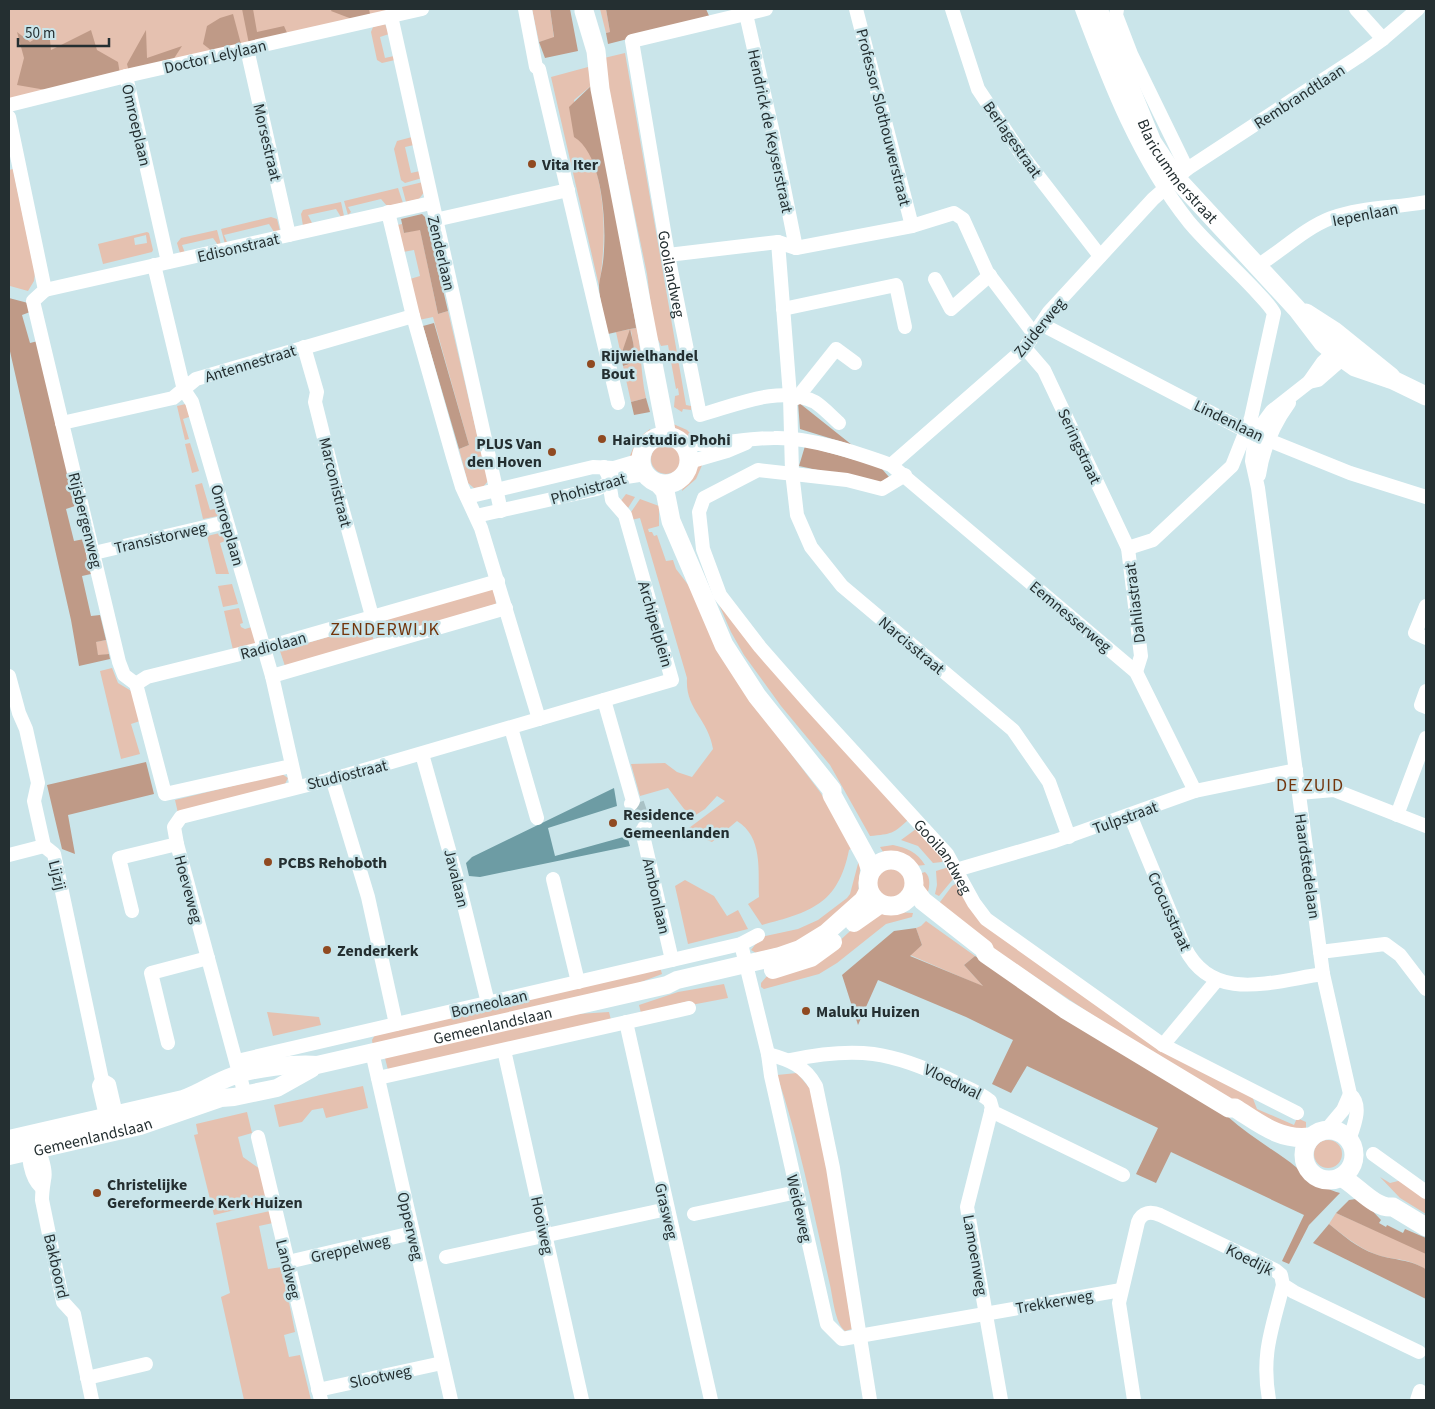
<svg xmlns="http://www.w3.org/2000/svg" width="1435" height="1409" font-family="'Source Sans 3',sans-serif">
  <rect width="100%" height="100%" fill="#cae5ea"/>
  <path fill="#e5c1b0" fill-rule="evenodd" d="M9,9H394L9,100Z
    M532,9H550L554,38L539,42Z
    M600,9H606L610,32L606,33Z
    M385,24L389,34L380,37L385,58L394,56L395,60L382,63L377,60L371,32L373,27Z
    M625,53L686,405L691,406V410L683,409L682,412L674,407L675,396L679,395L678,388L676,389L668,345L661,346L654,331L647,274L606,76L604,58Z
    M588,67L592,85L574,100C577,113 578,129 583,142C585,148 590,153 593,159C606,199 606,245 599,286L551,77Z
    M412,137L414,145L405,147L411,173L420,171L422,178L405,183L401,180L394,149L397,141Z
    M13,169L35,273L34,281L28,291L10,286L9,280V170Z
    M423,182L425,191L419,199L406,202L402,187Z
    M398,188L403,203L387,206L381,199L348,207L351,212L348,215L344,201Z
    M341,202L344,216L341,217L336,209L308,215L312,223L303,226L301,214L303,210Z
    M271,217L277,219L280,231L274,232L269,224L224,235L227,242L225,244L221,229Z
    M402,224L404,233L420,229L438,314L448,311L488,481L483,487L474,488L468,483L459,449L469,445L433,317L419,320L410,279L420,276L414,250L403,252L397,225Z
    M217,230L221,245H218L213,238L182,245L185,253H180L177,243L181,238Z
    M147,232L149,233L153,250L152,252L103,264L98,244ZM146,235L147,243L135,245L134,238Z
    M635,320C642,346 640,372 646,398L631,402L623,366H626L634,349L631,330L621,355L616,332L636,328Z
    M186,404L192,416L183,419L189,439L185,440L177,406Z
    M671,423L687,430L699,442C687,440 677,434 671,423Z
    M650,429C650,439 638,453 629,458L637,439Z
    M190,443L199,471L192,473L185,444Z
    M651 459a15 15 0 1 1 30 0a15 15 0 1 1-30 0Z
    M703,463L696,479L682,491C684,480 693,467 703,463Z
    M202,483L210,510L219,508L218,516L203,519L195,485Z
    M626,494L635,497L628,508L620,502Z
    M640,499L659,506V526L648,529L649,532H652L654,536L657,535L666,561L673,560L676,569L696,595L739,685L820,792L855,846L849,850C838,905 810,912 762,925L748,904L759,897C758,870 763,837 737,821L712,842L685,831L725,801L717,796L705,809L691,818L668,788L640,796L631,764L665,763L677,772L692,777L713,749C708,718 685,710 687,678L640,518L631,520L629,515Z
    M224,532L228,540L220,543L229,574H216L207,536Z
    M232,584L238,604L223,607L218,586Z
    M490,588H494L496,604L377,640L372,624Z
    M713,591L909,819C893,834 892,834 870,836L830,765L781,706L744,655L731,632Z
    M239,608L243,623L240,624L241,627L245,629L252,627L257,644L233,650L224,611Z
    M369,625L374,641L285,666L280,651Z
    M106,640L109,654L98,656L95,642Z
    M112,668L118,683L133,692L140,721L131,724L140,754L121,759L100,671Z
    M282,774L288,778L285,784L178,813L175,800Z
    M916,829L943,858L942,862L933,863L918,846L901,840Z
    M893,845C907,848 917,852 925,865L915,866L902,856L885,855L880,847Z
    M859,860C862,871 857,882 859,893L810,940L756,953L751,950L761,937L798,929L818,920L847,898L850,894Z
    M949,867L954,878L939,896L935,894L937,885L936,871Z
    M876 884a15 15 0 1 1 30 0a15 15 0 1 1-30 0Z
    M925,872C932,878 929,890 926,898L920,888L919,874Z
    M685,880L714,896L727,916L738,910L748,929L688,944L675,886Z
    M957,883L976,915L1252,1096L1257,1109L1294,1125L1297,1118L1306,1122V1131L1274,1125L1106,1024L998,952L937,906L952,886Z
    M880,911L913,913L912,917L886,924L837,963L819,974L764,989L761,987V983L768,975L836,944L860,922Z
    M926,921L975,956L964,965L984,987L910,955L922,945L916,928L921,926Z
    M660,967L662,974L620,990L373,1046L372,1040L376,1033Z
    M724,984L728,998L691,1005L689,1001L641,1013L639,1005L678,992Z
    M267,1012L319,1017L321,1025L273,1036Z
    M609,1012L611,1020L388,1070L385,1058L562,1015Z
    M797,1073L812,1091L817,1103L852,1329L845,1331C835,1323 833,1298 830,1285C814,1215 800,1143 777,1075Z
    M363,1086L368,1108L326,1118L323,1108L312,1110L302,1122L279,1127L274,1105Z
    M247,1112L252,1133L238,1137L243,1157L260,1169L269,1202L214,1215L194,1135L198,1134L196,1124Z
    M1314 1154a14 14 0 1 1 28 0a14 14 0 1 1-28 0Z
    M1380,1177L1390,1183L1402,1180L1426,1197V1214L1400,1198Z
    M270,1211L273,1223L259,1226L268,1269L282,1267L295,1332L284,1335L289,1357L300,1355L311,1400H244L221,1297L230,1293L216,1223Z
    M1336,1213L1422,1251L1426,1254V1270C1408,1257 1394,1261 1375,1254C1357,1247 1343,1235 1329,1224Z"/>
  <path fill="#bf9a87" d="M242,9H253L257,32L284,26L288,35L249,44Z
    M332,9H369L370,14L352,19L331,11Z
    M550,9H570L578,51L545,58L539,42L554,37Z
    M606,9H706L710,18L608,44L606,33L610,32Z
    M233,14L241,44L212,51L203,44L207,26L220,18Z
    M49,30L51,50L91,30L97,50L118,62L120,74L46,90L17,85L24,58L17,32L30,42Z
    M146,30L147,58L182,46L173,60L129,72L127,64Z
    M592,85L635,320L636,328L630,329C633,342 640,362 623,366L621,355L630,329L608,334C605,318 599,300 599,285C600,277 602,270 603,262C607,229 604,155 574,137L569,107Z
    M422,214L426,218L448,311L438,314L420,230L404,233L401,219Z
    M9,298L28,303L30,312L22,315L30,343L38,341L75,506L66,509L74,541L84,539L91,574L82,576L91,616L100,615L106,640L96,642L98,655L109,654L110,659L79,666L71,620L9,347Z
    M434,323L469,445L459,449L423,326Z
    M646,398L650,412L634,415L631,402Z
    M798,402L852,445L800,429Z
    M805,446L874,465L882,469L889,477L888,480L878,483L799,466Z
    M146,762L154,794L68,815L75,854L62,849L47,785Z
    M916,928L922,945L910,956L983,986L964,965L975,956L1227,1116C1246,1133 1267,1146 1287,1160C1306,1174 1316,1186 1340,1193L1309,1225L1289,1264L1282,1261L1304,1215L1171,1152L1156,1183L1136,1174L1158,1128L1027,1066L1011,1093L992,1084L1013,1040L966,1017L878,980L858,1025L842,975L894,931Z
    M1356,1199L1363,1201L1381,1220L1379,1223L1386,1227L1387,1225L1403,1233L1405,1229L1426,1238V1254L1336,1213L1349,1200Z
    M1329,1224C1343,1235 1357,1248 1375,1254C1394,1261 1405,1258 1424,1268L1426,1270V1299L1313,1243Z"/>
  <path fill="#6d9ca4" d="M614,788L617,806L548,828L555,856L627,836L630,846L480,877L469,876L466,863L472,857Z"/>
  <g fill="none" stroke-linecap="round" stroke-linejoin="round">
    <path stroke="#a9c1c5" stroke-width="14" stroke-dasharray="14 7" stroke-linecap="butt" d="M637,803L645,826"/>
    <g stroke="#fff" stroke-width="14">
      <path d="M525,9L536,67L539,69L618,403"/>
      <path id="s1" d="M766,9L632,41L668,255L700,415C734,406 780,384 815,402C823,407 831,416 839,423"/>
      <path d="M856,9L912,226"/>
      <path d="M952,9L978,89L1022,155L1100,256"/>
      <path d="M1082,9C1110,84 1139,159 1189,222C1209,246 1234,267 1255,290C1262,298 1270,305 1274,313L1251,418L1232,466L1153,540L1128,548L1141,656L1136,672"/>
      <path d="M1117,9L1116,15L1131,54L1187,169"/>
      <path d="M1356,9L1383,39"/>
      <path d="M746,14L773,133L796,248"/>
      <path d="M391,16L501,511"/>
      <path d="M247,49L289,235"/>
      <path d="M126,76L168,262"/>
      <path d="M9,105L126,76L422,9"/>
      <path d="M9,117L45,290L33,301L119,662L124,675L136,684L165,794L291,766"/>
      <path d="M388,212L413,316L453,457L462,487L481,528L539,719"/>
      <path d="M435,220L568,190"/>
      <path d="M778,242L790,396L792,472L797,515L811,547L842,586L1013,730L1049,782L1069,837"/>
      <path d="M668,255L778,242L796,248L912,226L954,213L963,219L987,272L1034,334"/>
      <path d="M154,265L184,390L192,402L272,676L297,787"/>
      <path d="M1257,266C1282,251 1303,229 1331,218C1361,207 1395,208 1426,202"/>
      <path d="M935,279L951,309L990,275"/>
      <path d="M45,290L431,203"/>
      <path d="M783,309L896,285L905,327"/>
      <path d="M1041,324L1246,431L1350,473L1426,497"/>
      <path d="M1340,346L1323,362L1309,382L1272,411L1255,434L1252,461L1258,488L1323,974L1350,1094C1363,1105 1354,1126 1349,1140"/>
      <path d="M304,347L317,392L315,402L335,482L372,616"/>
      <path d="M1025,348L1044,370L1128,548"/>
      <path d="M1309,382L1318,380L1349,353"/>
      <path d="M797,398L836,349L855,363"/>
      <path d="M62,423L173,398L196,379L413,316"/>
      <path d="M682,443C713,447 743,438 774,438C810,437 857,453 891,465L1136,672L1195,791"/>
      <path d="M689,462L727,451L746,443"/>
      <path d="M891,465L1025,348L1049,312L1153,199L1187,169L1358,57L1383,39L1418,9"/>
      <path id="s2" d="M905,475L882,489L847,480L758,470L704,498L699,512L703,549L720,595L760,647L810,704L947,854L974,903L986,919L1163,1045L1297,1113"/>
      <path d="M1259,475C1263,448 1273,425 1289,403"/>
      <path d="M467,497L593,467L614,468L641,460"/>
      <path d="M476,516L597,489L619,478L646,474"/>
      <path d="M94,553L226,522"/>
      <path d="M1426,606L1415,633L1426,638"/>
      <path d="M9,676L19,713L26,729L38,783L34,801L44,846L54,854L102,1080L99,1086L106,1116L110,1124"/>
      <path d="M272,676L506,608"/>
      <path d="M136,684L147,677L264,648L498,581"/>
      <path d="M1426,691L1421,705L1426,707"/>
      <path d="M604,700L633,801L631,804"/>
      <path d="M511,728L537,818"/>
      <path d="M422,754L460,889L488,1003"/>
      <path d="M332,778L368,897L396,1024"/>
      <path d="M1299,793L1334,790L1426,826"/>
      <path d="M1130,815L1185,948C1213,1004 1273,981 1323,974"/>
      <path d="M1397,815L1426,738"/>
      <path d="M645,826L642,831L672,960"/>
      <path d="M177,844L174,827L181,817L347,775L672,680L625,515L612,500L608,475L604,467"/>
      <path d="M9,855L44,846"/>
      <path d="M956,870L1055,841L1195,791L1296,770"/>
      <path d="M553,879L578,982"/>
      <path d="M132,911L119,858L177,844L245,1095"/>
      <path d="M741,944L768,1054L771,1076L827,1324L842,1339L1121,1290"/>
      <path d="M1320,952L1385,944L1400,955L1426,989"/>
      <path d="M626,1022L711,1400"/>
      <path d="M168,1043L151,973L208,958"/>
      <path d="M1163,1045L1217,980"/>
      <path d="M504,1050L582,1400"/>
      <path d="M372,1052L451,1400"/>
      <path d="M768,1054C790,1060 805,1066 816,1086L833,1168L870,1400"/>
      <path d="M790,1060C857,1046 891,1051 953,1081C965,1087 980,1092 990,1101L992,1108L967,1207L1001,1400"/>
      <path d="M237,1061L741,944L758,935"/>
      <path d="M378,1078L689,1008"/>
      <path d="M102,1080L109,1084L116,1114L115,1123"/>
      <path d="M991,1111L1123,1175"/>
      <path d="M1327,1129L1343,1110L1350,1094"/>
      <path d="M258,1137L321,1400"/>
      <path d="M29,1141C28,1156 30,1177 41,1187"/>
      <path d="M34,1141C39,1150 47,1169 44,1180C43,1187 42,1192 42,1200L63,1302L74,1314L92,1400"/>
      <path d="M1373,1154L1426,1192"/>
      <path d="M694,1214L797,1192"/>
      <path d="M446,1257L667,1209"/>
      <path d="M288,1262L412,1233"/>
      <path d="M87,1378L146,1364"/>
      <path d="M318,1390L442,1363"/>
      <path d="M1134,1400L1119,1303L1138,1222C1142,1212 1151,1211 1160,1215L1275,1270L1281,1275L1283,1285L1294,1292L1419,1352"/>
      <path d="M1269,1400C1261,1353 1272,1330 1283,1285"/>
      <path d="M1417,1400L1420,1391"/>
    </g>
    <g stroke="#fff" stroke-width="18">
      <path d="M854,923L881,904"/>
      <path d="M773,970L811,958L833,942"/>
      <path id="s3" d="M9,1139L183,1099C201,1093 215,1082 233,1076C252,1068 296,1063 317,1065L667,985L677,980L780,956L800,949L826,933L863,900L869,889"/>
      <path id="s4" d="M9,1156L140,1126L221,1098L234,1097L277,1088L311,1069"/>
    </g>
    <g stroke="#fff" stroke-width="19">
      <path id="s5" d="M1098,9L1152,142L1176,178L1297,309L1323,343L1334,352L1355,367L1393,380L1426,396"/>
      <path d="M584,11L596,51L600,89L667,436"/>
      <path d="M1306,313L1334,331L1391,377"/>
      <circle cx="665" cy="460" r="24"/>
      <path d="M658,483L665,491L671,521L724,645L757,696L832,790V795L867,859L871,871"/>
      <circle cx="891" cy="883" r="23"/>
      <path d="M914,889L923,901L984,949L986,954L1065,1009L1229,1108H1235C1259,1123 1280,1141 1310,1137"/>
      <circle cx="1329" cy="1155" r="25"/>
      <path d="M1341,1177C1357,1185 1374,1209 1393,1207L1426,1227"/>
    </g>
  </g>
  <g fill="#904a21" stroke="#cae5ea" stroke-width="2">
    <circle cx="532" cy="164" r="5"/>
    <circle cx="591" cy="364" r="5"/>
    <circle cx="602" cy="439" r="5"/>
    <circle cx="552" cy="452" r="5"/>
    <circle cx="613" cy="823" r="5"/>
    <circle cx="268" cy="862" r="5"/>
    <circle cx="327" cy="950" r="5"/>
    <circle cx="806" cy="1011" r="5"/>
    <circle cx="97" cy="1193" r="5"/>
  </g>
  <g text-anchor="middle" stroke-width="5" stroke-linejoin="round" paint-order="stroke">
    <g font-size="16" fill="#242f31" stroke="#cae5ea">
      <text transform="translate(215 56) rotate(-13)" y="6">Doctor Lelylaan</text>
      <text transform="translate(1299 96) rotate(-33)" y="6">Rembrandtlaan</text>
      <text transform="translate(884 117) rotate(76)" y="6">Professor Slothouwerstraat</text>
      <text transform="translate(137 125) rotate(77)" y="6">Omroeplaan</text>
      <text transform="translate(771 131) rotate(78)" y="6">Hendrick de Keyserstraat</text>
      <text transform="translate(1013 139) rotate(55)" y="6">Berlagestraat</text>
      <text transform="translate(268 142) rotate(77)" y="6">Morsestraat</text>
      <text dy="6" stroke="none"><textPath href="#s5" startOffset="182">Blaricummerstraat</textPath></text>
      <text transform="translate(1365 214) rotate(-11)" y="6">Iepenlaan</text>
      <text transform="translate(238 247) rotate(-13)" y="6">Edisonstraat</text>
      <text transform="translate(442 253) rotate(77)" y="6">Zenderlaan</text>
      <text dy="6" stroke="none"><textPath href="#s1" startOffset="374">Gooilandweg</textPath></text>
      <text transform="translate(1039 327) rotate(-51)" y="6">Zuiderweg</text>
      <text transform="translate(250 363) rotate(-17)" y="6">Antennestraat</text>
      <text transform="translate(1229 420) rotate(26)" y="6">Lindenlaan</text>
      <text transform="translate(1080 446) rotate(65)" y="6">Seringstraat</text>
      <text transform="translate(336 482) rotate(76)" y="6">Marconistraat</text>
      <text transform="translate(588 488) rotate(-16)" y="6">Phohistraat</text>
      <text transform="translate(86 520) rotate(76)" y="6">Rijsbergenweg</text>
      <text transform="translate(228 525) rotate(74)" y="6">Omroeplaan</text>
      <text transform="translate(160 537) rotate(-13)" y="6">Transistorweg</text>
      <text transform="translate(1134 603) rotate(-97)" y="6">Dahliastraat</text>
      <text transform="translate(1071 616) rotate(40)" y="6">Eemnesserweg</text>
      <text transform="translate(656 624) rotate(74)" y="6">Archipelplein</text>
      <text transform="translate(273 645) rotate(-15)" y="6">Radiolaan</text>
      <text transform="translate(912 645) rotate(40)" y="6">Narcisstraat</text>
      <text transform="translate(347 774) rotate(-14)" y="6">Studiostraat</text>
      <text transform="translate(1125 817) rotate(-20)" y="6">Tulpstraat</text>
      <text dy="6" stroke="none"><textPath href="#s2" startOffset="659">Gooilandweg</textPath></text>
      <text transform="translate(1308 866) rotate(82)" y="6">Haardstedelaan</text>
      <text transform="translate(58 875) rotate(76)" y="6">Lijzij</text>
      <text transform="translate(457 878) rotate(76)" y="6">Javalaan</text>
      <text transform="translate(189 889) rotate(75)" y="6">Hoeveweg</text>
      <text transform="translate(657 896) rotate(77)" y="6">Ambonlaan</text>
      <text transform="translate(1170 911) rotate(66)" y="6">Crocusstraat</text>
      <text transform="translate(489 1003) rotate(-13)" y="6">Borneolaan</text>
      <text dy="6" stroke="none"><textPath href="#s3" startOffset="499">Gemeenlandslaan</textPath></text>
      <text transform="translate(953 1081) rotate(26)" y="6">Vloedwal</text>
      <text dy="6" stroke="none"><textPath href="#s4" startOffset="86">Gemeenlandslaan</textPath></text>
      <text transform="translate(800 1208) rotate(77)" y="6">Weideweg</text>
      <text transform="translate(667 1211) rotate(77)" y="6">Grasweg</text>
      <text transform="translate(543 1225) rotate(78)" y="6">Hooiweg</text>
      <text transform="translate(411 1226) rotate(77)" y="6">Opperweg</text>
      <text transform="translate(350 1248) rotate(-13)" y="6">Greppelweg</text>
      <text transform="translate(976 1255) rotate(80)" y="6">Lamoenweg</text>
      <text transform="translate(1250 1259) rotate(27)" y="6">Koedijk</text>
      <text transform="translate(57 1266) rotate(77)" y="6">Bakboord</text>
      <text transform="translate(289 1269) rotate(76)" y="6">Landweg</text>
      <text transform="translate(1054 1301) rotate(-10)" y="6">Trekkerweg</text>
      <text transform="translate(380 1376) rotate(-12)" y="6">Slootweg</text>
    </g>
    <g font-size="16" font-weight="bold" fill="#242f31" stroke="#cae5ea" text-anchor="start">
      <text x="542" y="170">Vita Iter</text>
      <text x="601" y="361">Rijwielhandel<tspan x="601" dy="18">Bout</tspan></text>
      <text x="612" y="445">Hairstudio Phohi</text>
      <text x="542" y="449" text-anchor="end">PLUS Van<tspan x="542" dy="18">den Hoven</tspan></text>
      <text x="623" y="820">Residence<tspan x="623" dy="18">Gemeenlanden</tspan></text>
      <text x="278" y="868">PCBS Rehoboth</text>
      <text x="337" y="956">Zenderkerk</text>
      <text x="816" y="1017">Maluku Huizen</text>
      <text x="107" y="1190">Christelijke<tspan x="107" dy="18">Gereformeerde Kerk Huizen</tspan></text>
    </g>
    <g font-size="18" letter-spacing="1" fill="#72350c" stroke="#cae5ea">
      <text x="385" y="635">ZENDERWIJK</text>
      <text x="1310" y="791">DE ZUID</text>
    </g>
  </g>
  <rect width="1435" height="1409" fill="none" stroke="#242f31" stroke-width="20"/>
  <path d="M18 38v8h91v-8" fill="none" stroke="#242f31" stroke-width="2.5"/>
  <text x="25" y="38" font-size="15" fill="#242f31" stroke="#cae5ea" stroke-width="4" paint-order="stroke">50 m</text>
</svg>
